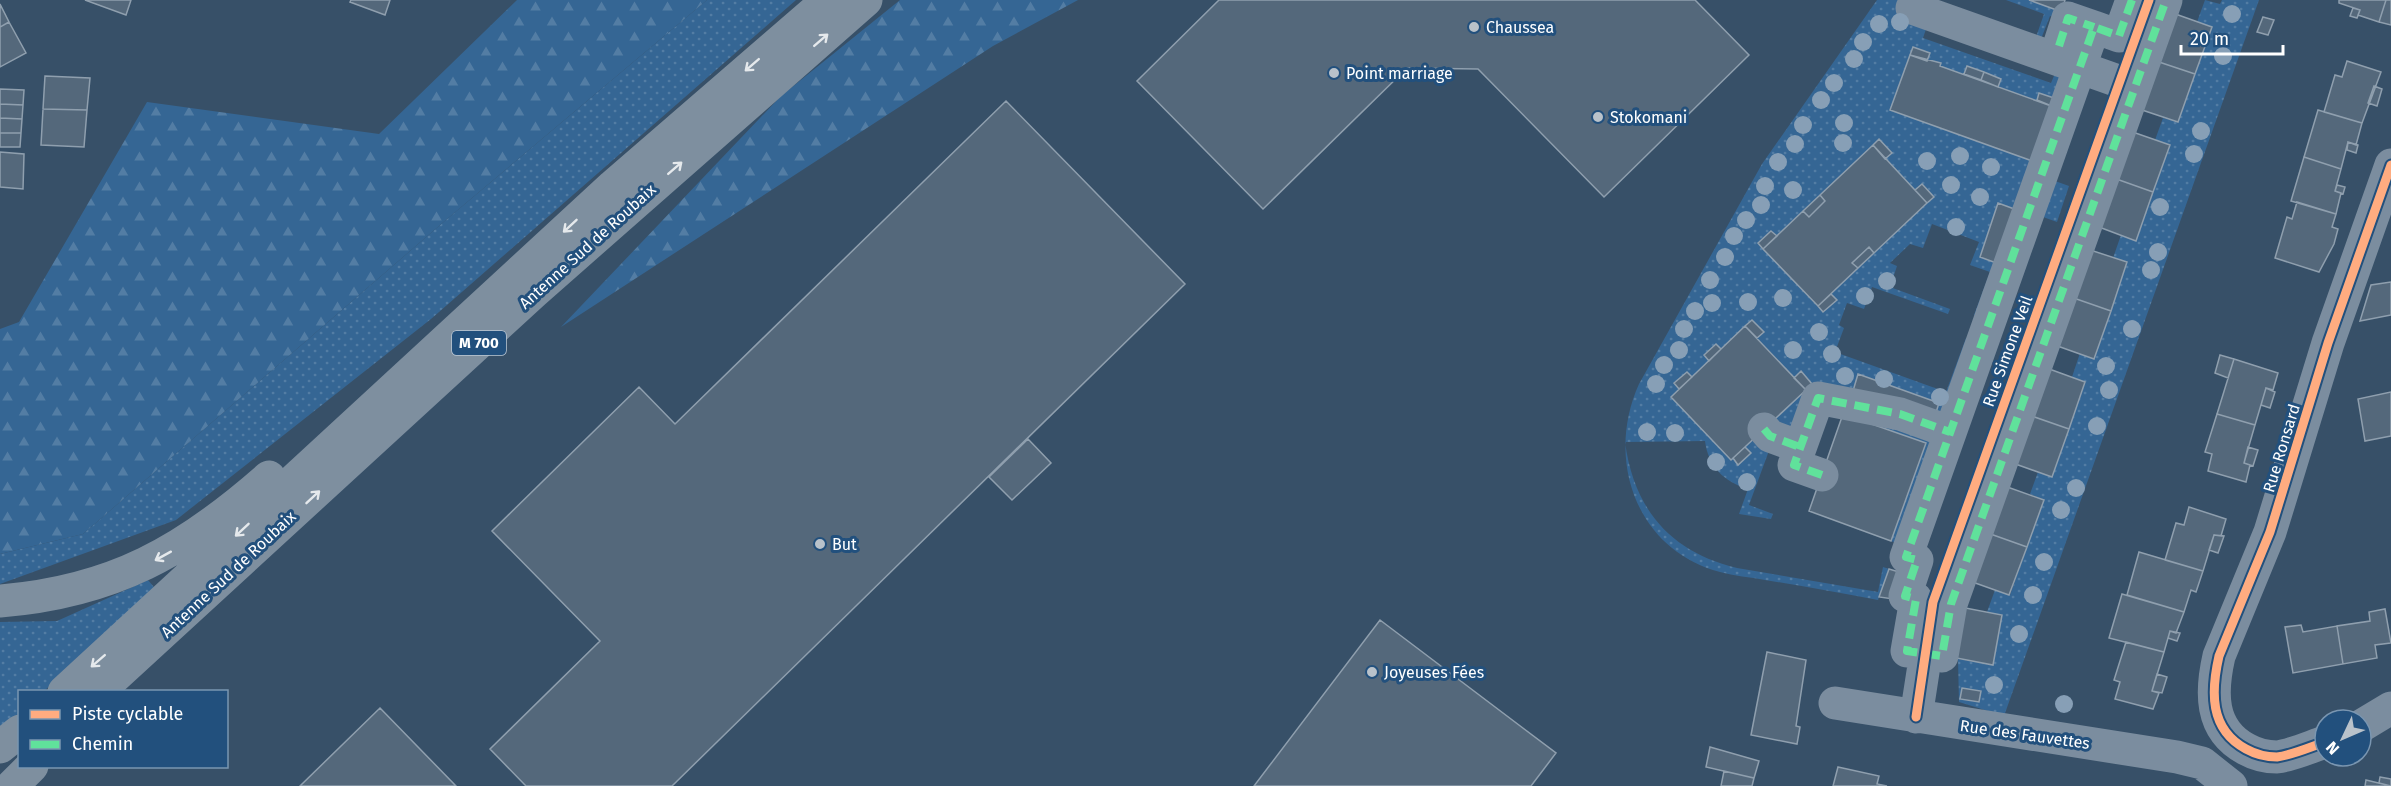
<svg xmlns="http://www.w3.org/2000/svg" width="2391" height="786" font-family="'Fira Sans',sans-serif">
  <defs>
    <pattern id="green-dots" width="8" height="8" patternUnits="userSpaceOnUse" patternTransform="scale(1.5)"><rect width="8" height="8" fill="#356694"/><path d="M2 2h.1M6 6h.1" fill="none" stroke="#537da4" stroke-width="1.8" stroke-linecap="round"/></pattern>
    <pattern id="forest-firs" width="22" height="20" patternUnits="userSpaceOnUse" patternTransform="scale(1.5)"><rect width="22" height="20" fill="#356694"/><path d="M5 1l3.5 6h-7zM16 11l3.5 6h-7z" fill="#537da4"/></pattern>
  </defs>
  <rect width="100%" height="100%" fill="#375068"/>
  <path fill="url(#green-dots)" d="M707,0H796L431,319L176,520L0,584V554L83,534L447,219Z
    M1877,0H1913L1927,26L1923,38L2051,83L2056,71L2072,77L2017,210L1998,204L1980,257L1998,264L1986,320L1974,315L1990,272L1970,265L1979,242L1932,224L1923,248L1910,244L1890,263L1897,266L1890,287L1950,309L1948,314L1872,287L1864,309L1847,303L1839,325L1844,328L1835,352L1946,392L1966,338L1978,343L1899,544L1891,541L1925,444L1819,406L1770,448L1749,505L1773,514L1771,519L1739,514L1748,489C1724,482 1708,466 1705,441L1625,442C1634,510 1671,552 1737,568L1878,592L1883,567L1889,569L1878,600C1840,593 1803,586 1765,580C1750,577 1734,576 1720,572C1636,550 1605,459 1639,384L1762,164Z
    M2006,0H2029L2066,13L2063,21L2050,16L2041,39L2036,37L2044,14Z
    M2205,0L2220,4L2222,0H2259L2004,716L1959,702L1958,659L1993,665L1987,612L1995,590L2010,595L2044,500L2030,494L2038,472L2052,477L2085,382L2072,377L2080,353L2094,358L2127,263L2113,258L2121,235L2136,240L2170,145L2155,140L2163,118L2178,122L2212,27L2197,22Z
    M2044,177L2069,186L2057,222L2032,213Z
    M148,580L158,592L44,691L20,692L19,713L0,729V622L57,621Z"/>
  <path fill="url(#forest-firs)" d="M517,0H707L447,219L83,534L0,554V329L19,322L147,102L379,134Z
    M900,0H1078L993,46L561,327L781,96Z"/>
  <path fill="#54687b" stroke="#8f9fae" stroke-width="1.5" d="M85,0H131L126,15Z
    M351,0H390L385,15L350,2Z
    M1219,0H1695L1749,55L1604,197L1478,69L1407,68L1263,209L1137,81Z
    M2029,0H2065L2062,12Z
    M2339,0H2386L2379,22L2358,15L2360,10L2339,3Z
    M2386,0H2391V25L2379,22Z
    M0,4L9,22L0,27Z
    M2353,8L2360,10L2357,18L2350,16Z
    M2167,11L2212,27L2195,74L2150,59Z
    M2263,17L2274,20L2268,35L2257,32Z
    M9,22L26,53L0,67V27Z
    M1913,47L1930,53L1927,61L1910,55Z
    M1910,55L1941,63L1940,66L2054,107L2035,162L1890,110Z
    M2150,59L2195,74L2178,122L2133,107Z
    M2347,61L2381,72L2362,123L2324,112L2335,75L2342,77Z
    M1967,66L1984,72L1981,80L1964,74Z
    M1984,72L2001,79L1998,87L1981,80Z
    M45,76L90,78L87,110L43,109Z
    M2374,86L2382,89L2377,106L2368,103Z
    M0,89L24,90L23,105L0,104Z
    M2039,93L2057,99L2054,107L2037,100Z
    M1006,101L1185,284L672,786H526L490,749L600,641L492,531L639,387L675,424Z
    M0,104L23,105L22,119L0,118Z
    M43,109L87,110L84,147L41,145Z
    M2318,110L2362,123L2356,145L2348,142L2341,169L2304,157Z
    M0,118L22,119L21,133H0Z
    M2124,129L2170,145L2153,192L2108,176Z
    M0,133H21L20,147H0Z
    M1879,139L1892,153L1885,159L1873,145Z
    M2348,142L2358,145L2356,153L2347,150Z
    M1873,145L1927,203L1874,253L1869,247L1852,263L1858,268L1818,306L1763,249L1803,211L1809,217L1825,201L1820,195Z
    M0,152L24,154L23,189L0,187Z
    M2304,157L2341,169L2335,191L2341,193L2336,214L2291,201Z
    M2108,176L2153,192L2136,241L2091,224Z
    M1922,184L1934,197L1927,203L1915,190Z
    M2337,185L2345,187L2343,194L2335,191Z
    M1820,195L1825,201L1809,217L1803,211Z
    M2297,202L2336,214L2332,227L2338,229L2334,244L2319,272L2275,258L2287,217L2292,219Z
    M1998,203L2017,210L1999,264L1980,257Z
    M1771,231L1777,236L1763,249L1758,243Z
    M1869,247L1874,253L1858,268L1852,263Z
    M2081,247L2127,262L2111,311L2065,295Z
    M2391,282V315L2360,321L2371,285Z
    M1831,294L1837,300L1823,312L1818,306Z
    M2065,295L2111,311L2094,359L2049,343Z
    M1752,320L1764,332L1757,338L1745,326Z
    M1745,326L1806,390L1731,460L1671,397Z
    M1716,344L1721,349L1709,361L1704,355Z
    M2220,355L2234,359L2228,378L2215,373Z
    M2234,359L2278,373L2273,390L2266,388L2255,425L2217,414Z
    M2041,366L2085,382L2069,429L2023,413Z
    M1801,371L1812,384L1806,390L1794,378Z
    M1687,372L1692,377L1679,389L1674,383Z
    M1858,374L1939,403L1934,419L1853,391Z
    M2266,388L2275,392L2270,408L2261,405Z
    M2391,392V436L2365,441L2358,399Z
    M2023,413L2069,429L2052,477L2007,461Z
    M1843,414L1926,443L1891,541L1809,511Z
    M2217,414L2255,425L2244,463L2250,465L2246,482L2208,471L2212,454L2205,452Z
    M1028,439L1051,463L1012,500L989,477Z
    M1745,447L1751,453L1738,465L1733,458Z
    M2248,447L2258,450L2253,466L2244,463Z
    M1999,484L2044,500L2027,547L1982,531Z
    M2189,507L2226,519L2221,536L2214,535L2203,571L2165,560L2176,523L2184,525Z
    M1982,531L2027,547L2009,595L1964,579Z
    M2214,535L2224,536L2218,553L2209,550Z
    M2139,552L2203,571L2196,592L2191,590L2184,612L2127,595Z
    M1889,569L1909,575L1900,600L1879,597Z
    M2122,594L2184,612L2176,633L2170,631L2164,652L2109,638Z
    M1955,606L2002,615L1993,665L1946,656Z
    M2385,609L2391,643L2375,645L2377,658L2343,664L2337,626L2370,621L2369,612Z
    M1380,620L1556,753L1531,786H1254Z
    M2301,625L2303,632L2337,626L2343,664L2293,673L2285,627Z
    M2170,631L2180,633L2177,641L2168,638Z
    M2126,642L2164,652L2152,691L2159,693L2153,709L2115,699L2120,682L2114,680Z
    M1767,652L1806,660L1796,726L1800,727L1797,744L1751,735Z
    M2157,674L2167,677L2162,693L2152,691Z
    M1962,688L1981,691L1979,702L1960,699Z
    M380,708L456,786H300Z
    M1710,747L1759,761L1754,778L1706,767Z
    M1838,767L1879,776L1877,784L1887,786H1833Z
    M1724,771L1754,778L1752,786H1721Z
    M2380,777L2391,779V786L2379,783Z
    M2366,780L2391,786H2365Z"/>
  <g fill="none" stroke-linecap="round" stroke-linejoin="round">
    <path stroke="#7b8d9f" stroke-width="33" d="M2132,0L2119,36L2094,27L1906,557L1917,560L1905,596L1916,599L1907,651L1942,656L1951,604L2166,0
      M1912,8L2121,82
      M2059,46L2068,18L2094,27
      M1764,429L1770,436L1800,447
      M1822,475L1794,465L1818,398L1900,414L1950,432
      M1835,703L2177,757L2202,763L2231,786
      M1916,717L1929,633
      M2361,726L2391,708
      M2325,742C2310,747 2292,755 2277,757C2266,757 2255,754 2246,749C2209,729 2211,691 2219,656L2270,532L2328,343L2391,165"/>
    <path stroke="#7e8f9f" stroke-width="33" d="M0,601C113,592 185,551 269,477
      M64,692L613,186L828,0
      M98,692L534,292L866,0
      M0,747L20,731
      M12,786L32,766"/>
    <path stroke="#60e19b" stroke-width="8" stroke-dasharray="15 8" stroke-linecap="butt" d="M2132,0L2119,36L2094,27L1906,557L1917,560L1905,596L1916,599L1907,651L1942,656L1951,604L2166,0
      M2059,46L2068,18L2094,27
      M1764,429L1770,436L1800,447
      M1822,475L1794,465L1818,398L1900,414L1950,432"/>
    <defs>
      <path id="cycleway" d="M1916,717L1933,602L2149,0
        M2325,742C2310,747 2292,755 2277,757C2266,757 2255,754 2246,749C2209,729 2211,691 2219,656L2270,532L2328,343L2391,165"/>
    </defs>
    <use href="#cycleway" stroke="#22507d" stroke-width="13"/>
    <use href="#cycleway" stroke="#ffac80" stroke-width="9"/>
  </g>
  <g fill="#879fb6">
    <circle cx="2232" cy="14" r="9"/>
    <circle cx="1900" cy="22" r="9"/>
    <circle cx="1879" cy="24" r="9"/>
    <circle cx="1863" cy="42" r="9"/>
    <circle cx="2223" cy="56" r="9"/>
    <circle cx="1854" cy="59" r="9"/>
    <circle cx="1834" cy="83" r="9"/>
    <circle cx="1821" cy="100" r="9"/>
    <circle cx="1844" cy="123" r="9"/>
    <circle cx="1803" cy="125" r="9"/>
    <circle cx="2201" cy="131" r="9"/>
    <circle cx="1843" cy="143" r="9"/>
    <circle cx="1795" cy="144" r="9"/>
    <circle cx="2194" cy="154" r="9"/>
    <circle cx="1960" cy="156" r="9"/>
    <circle cx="1927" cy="161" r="9"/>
    <circle cx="1778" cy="162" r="9"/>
    <circle cx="1991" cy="167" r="9"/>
    <circle cx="1951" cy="185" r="9"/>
    <circle cx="1765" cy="186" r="9"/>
    <circle cx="1793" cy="190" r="9"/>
    <circle cx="1980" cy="197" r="9"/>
    <circle cx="1761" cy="205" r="9"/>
    <circle cx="2160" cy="207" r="9"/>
    <circle cx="1746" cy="220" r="9"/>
    <circle cx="1956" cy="227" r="9"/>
    <circle cx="1734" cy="236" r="9"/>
    <circle cx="2158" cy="252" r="9"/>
    <circle cx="1725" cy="257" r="9"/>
    <circle cx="2151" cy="270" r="9"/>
    <circle cx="1710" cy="280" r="9"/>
    <circle cx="1887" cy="281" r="9"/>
    <circle cx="1865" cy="296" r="9"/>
    <circle cx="1783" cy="298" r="9"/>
    <circle cx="1748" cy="302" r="9"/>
    <circle cx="1712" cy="303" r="9"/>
    <circle cx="1695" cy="311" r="9"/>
    <circle cx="1684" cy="329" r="9"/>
    <circle cx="2132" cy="329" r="9"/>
    <circle cx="1819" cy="332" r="9"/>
    <circle cx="1679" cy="350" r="9"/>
    <circle cx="1793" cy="350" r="9"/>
    <circle cx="1832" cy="354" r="9"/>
    <circle cx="1664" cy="365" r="9"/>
    <circle cx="2106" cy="366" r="9"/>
    <circle cx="1845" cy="376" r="9"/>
    <circle cx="1884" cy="379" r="9"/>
    <circle cx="1656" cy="384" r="9"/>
    <circle cx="2109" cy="390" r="9"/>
    <circle cx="1940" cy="397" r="9"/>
    <circle cx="2097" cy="426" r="9"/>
    <circle cx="1647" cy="432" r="9"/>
    <circle cx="1675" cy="433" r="9"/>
    <circle cx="1716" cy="462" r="9"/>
    <circle cx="1747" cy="482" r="9"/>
    <circle cx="2076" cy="488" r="9"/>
    <circle cx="2061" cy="510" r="9"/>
    <circle cx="2044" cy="562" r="9"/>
    <circle cx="2033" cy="595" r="9"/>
    <circle cx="2019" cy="634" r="9"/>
    <circle cx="1994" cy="685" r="9"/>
    <circle cx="2064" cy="704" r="9"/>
  </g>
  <defs><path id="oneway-shaft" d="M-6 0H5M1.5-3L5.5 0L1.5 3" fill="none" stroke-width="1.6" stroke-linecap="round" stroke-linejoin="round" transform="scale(1.5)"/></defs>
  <g stroke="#e5e9ec">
    <use href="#oneway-shaft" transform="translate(821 40) rotate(-41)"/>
    <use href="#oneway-shaft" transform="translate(752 65) rotate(139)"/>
    <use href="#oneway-shaft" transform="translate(675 168) rotate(-41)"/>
    <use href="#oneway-shaft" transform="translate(570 226) rotate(137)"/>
    <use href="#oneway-shaft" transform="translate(313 497) rotate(-43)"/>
    <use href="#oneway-shaft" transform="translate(242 530) rotate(137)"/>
    <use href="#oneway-shaft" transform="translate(163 556) rotate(151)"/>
    <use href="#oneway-shaft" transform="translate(98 661) rotate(139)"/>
  </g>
  <g fill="#b9c2ca" stroke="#22507d" stroke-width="2">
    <circle cx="1474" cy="27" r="6"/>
    <circle cx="1334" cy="73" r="6"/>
    <circle cx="1598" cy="117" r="6"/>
    <circle cx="820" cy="544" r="6"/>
    <circle cx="1372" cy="672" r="6"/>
  </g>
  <g text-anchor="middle" stroke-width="6" stroke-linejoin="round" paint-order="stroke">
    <rect fill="#22507d" stroke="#bdcad8" stroke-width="1.5" x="452" y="331" width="54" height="24" rx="4.5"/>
    <g font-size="15" font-weight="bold" fill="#fff">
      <text x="479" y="348">M 700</text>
    </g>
    <g font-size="16" fill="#fff" stroke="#22507d" text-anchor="start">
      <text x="1486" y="33">Chaussea</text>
      <text x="1346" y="79">Point marriage</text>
      <text x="1610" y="123">Stokomani</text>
      <text x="832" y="550">But</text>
      <text x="1384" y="678">Joyeuses Fées</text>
    </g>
    <g font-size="16" fill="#fff" stroke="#22507d">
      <text transform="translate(587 246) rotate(-42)" y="6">Antenne Sud de Roubaix</text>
      <text transform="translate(2007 351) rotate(-70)" y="6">Rue Simone Veil</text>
      <text transform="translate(2281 448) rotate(-73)" y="6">Rue Ronsard</text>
      <text transform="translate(228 574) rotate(-43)" y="6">Antenne Sud de Roubaix</text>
      <text transform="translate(2025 734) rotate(8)" y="6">Rue des Fauvettes</text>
    </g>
  </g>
  <rect x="18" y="690" width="210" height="78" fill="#22507d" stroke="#7a96b1" stroke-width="1.5"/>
  <rect x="30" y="710" width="30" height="9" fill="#ffac80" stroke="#7a96b1" stroke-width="1.5"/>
  <text x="72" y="720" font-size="18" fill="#ffffff">Piste cyclable</text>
  <rect x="30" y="740" width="30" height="9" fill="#60e19b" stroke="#7a96b1" stroke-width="1.5"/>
  <text x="72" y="750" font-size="18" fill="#ffffff">Chemin</text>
  <g transform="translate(2343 738) rotate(226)"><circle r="28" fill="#22507d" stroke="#7a96b1" stroke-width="1.5"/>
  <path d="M0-4.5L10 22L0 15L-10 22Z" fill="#b9c2ca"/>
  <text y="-9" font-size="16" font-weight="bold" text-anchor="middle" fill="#ffffff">N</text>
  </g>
  <path d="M2181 45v9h102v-9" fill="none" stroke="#ffffff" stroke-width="3"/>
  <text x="2190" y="45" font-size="18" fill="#ffffff" stroke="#22507d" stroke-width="4.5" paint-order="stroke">20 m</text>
</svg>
